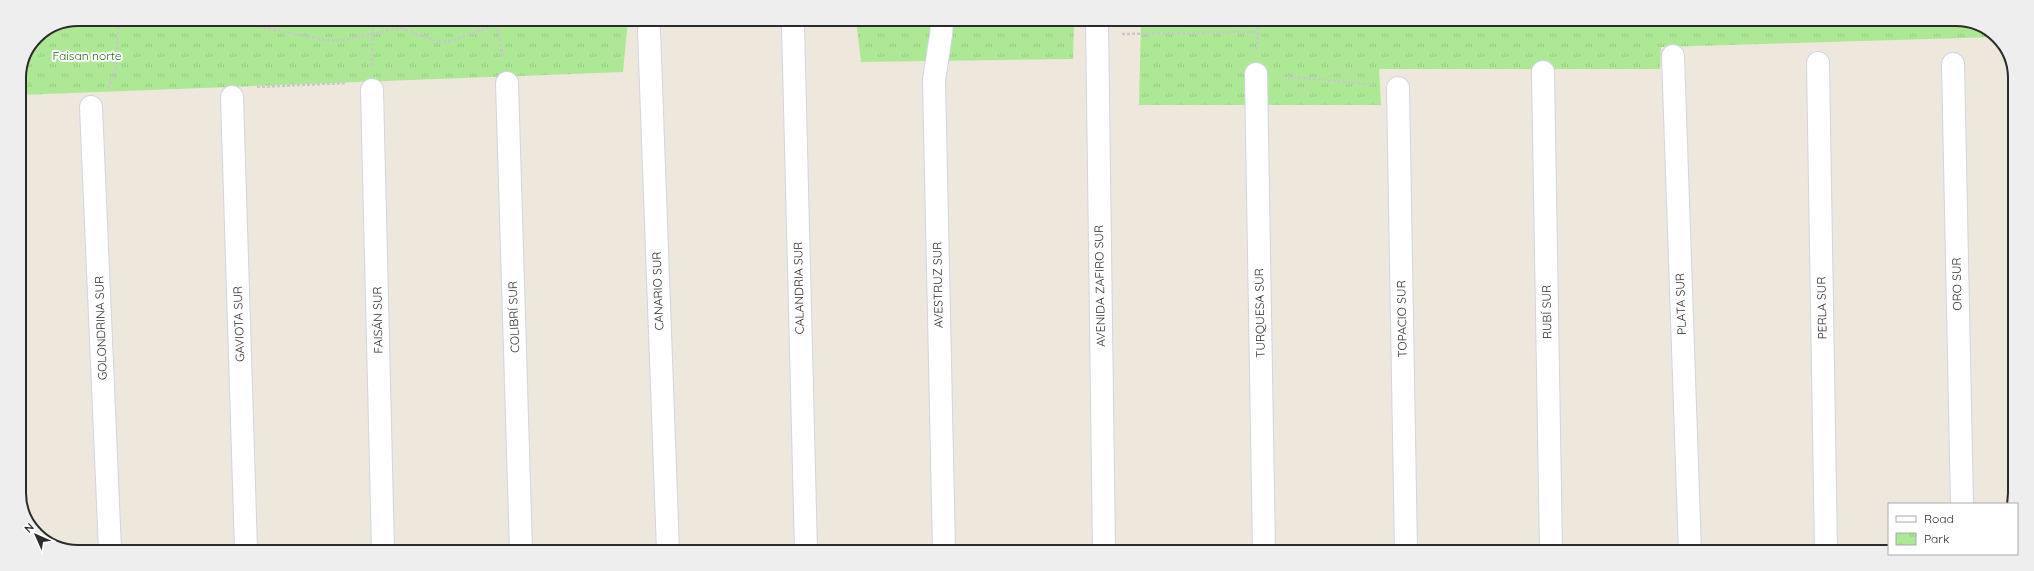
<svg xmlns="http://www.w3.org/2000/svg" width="2034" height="571" font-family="Quicksand,sans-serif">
  <defs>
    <pattern id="park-tufts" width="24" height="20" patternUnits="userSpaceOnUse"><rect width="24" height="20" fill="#ade995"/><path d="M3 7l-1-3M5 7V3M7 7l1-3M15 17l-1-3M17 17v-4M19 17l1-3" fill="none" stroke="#95c881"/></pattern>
  </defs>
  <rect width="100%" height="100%" fill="#eee7dc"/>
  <path fill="url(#park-tufts)" d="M78,19L628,20L623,72L19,95V78L36,36Z
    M856,20H1074L1073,59L861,62Z
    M1141,20L1971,21L1997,37L1661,47L1660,69H1379L1381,105H1139Z"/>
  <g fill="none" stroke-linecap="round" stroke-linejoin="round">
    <defs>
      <path id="street" d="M942,20L941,35L934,80L944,551
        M1097,20L1104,551
        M793,26L806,551
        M649,31L668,551
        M1673,56L1690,552
        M1818,63L1826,552
        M1953,64L1962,504
        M1543,72L1551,552
        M1256,74L1264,551
        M507,83L521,551
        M1398,88L1406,551
        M372,90L383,550
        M232,97L246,550
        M91,107L110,550"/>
    </defs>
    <use href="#street" stroke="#d1d4e5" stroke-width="24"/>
    <path stroke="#c8c8c8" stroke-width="2.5" stroke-dasharray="3 2" stroke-linecap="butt" d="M219,19L330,41L344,40L401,28L441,42L451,41L512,19
      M354,19L374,22
      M74,20L157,19
      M497,24L503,57
      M1122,34L1257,32
      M1257,50L1258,20
      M372,66V34L375,19
      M1283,76L1373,85
      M257,87L347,83
      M108,88L116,69L119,20"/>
    <use href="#street" stroke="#fff" stroke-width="22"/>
  </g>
  <g text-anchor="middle" stroke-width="4" stroke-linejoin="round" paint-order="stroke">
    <g font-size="12" fill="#226f15" stroke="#fff">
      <text x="87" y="60">Faisan norte</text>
    </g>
    <g font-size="12" fill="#2b2b2b" stroke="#fff">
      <text transform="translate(1957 284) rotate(-91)" y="4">ORO SUR</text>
      <text transform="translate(938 285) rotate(-91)" y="4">AVESTRUZ SUR</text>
      <text transform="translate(1100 286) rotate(-91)" y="4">AVENIDA ZAFIRO SUR</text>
      <text transform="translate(799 288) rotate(-91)" y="4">CALANDRIA SUR</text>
      <text transform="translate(658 291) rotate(-92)" y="4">CANARIO SUR</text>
      <text transform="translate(1681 304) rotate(-92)" y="4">PLATA SUR</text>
      <text transform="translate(1822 308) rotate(-91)" y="4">PERLA SUR</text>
      <text transform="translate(1547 312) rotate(-91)" y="4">RUBÍ SUR</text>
      <text transform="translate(1260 313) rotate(-91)" y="4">TURQUESA SUR</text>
      <text transform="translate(514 317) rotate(-92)" y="4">COLIBRÍ SUR</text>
      <text transform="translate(1402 319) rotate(-91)" y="4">TOPACIO SUR</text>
      <text transform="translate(378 320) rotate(-91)" y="4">FAISÁN SUR</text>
      <text transform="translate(239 324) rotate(-92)" y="4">GAVIOTA SUR</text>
      <text transform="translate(101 328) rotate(-92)" y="4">GOLONDRINA SUR</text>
    </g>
  </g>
  <path d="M0 0H2034V571H0ZM78 26H1956A52 52 0 0 1 2008 78V493A52 52 0 0 1 1956 545H78A52 52 0 0 1 26 493V78A52 52 0 0 1 78 26Z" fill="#eee" fill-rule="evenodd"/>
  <path fill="none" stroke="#2b2b2b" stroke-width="2" d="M78 26H1956A52 52 0 0 1 2008 78V493A52 52 0 0 1 1956 545H78A52 52 0 0 1 26 493V78A52 52 0 0 1 78 26Z"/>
  <rect x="1888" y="503" width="130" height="52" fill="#ffffff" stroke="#aaaaaa"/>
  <rect x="1896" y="516" width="20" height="6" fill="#ffffff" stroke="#aaaaaa"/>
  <text x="1924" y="523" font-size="12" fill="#2b2b2b">Road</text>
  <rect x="1896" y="533" width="20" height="12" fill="url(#park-tufts)" stroke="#aaaaaa"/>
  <text x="1924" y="543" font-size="12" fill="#2b2b2b">Park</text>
  <g transform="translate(36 535) rotate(315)" stroke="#ffffff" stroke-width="3" paint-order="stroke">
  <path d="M0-3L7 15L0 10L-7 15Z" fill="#2b2b2b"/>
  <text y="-6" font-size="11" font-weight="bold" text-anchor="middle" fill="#2b2b2b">N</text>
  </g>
</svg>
